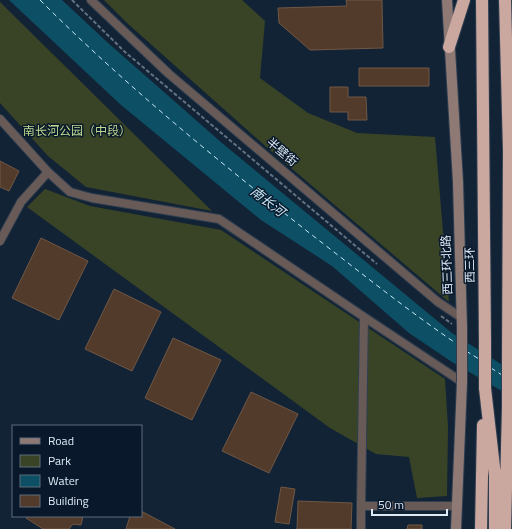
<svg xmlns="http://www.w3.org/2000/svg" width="512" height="529" font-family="'Titillium Web','Noto Sans SC',sans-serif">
  <rect width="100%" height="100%" fill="#122336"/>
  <path fill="#394426" d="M104,0H242L265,21L260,78L308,113L357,133L435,137L449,302L271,151L127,23Z
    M0,2L212,211L86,187L48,156L0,103Z
    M45,189L90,206L221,230L445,379L448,427L447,496L417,498L409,457L376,454L330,428L27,207Z"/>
  <path fill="#0d4f65" d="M9,0H62L107,42L222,143L452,333L512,371V397L452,362L409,333L332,266L261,220L121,105Z"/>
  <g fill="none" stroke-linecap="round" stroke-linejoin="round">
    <path stroke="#c8e9f8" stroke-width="1" stroke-dasharray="5 4" stroke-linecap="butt" d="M40,0C125,85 218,161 312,235C360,272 407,310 457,344
      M466,351L479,359
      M491,368L502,375"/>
  </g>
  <path fill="#523b2a" stroke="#705745" d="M346,0H382L383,48L310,50L279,23L278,8L347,6Z
    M359,68H429V86H359Z
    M330,87H348V97H366L367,120H348V112H330Z
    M0,161L19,171L9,191L0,187Z
    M41,238L88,261L59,320L12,298Z
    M114,289L161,312L132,371L85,349Z
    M173,338L221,360L192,420L145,398Z
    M251,392L298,414L269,473L222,451Z
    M281,487L295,489L289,524L275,522Z
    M298,501L352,503L351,529H297Z
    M141,511L175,529H126L130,516H141Z
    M27,516H83L81,525L73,524L69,529H43L26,518Z
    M408,525H422V529H407Z"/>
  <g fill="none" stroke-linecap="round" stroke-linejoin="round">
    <defs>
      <path id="street" d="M91,0L169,74L438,302L462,318
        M0,119L48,172L70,192L92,198L219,219L364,317
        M0,241L21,202L48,172
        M456,506H361L364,317L462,382
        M361,529V506"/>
      <path id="secondary" d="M447,0L458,182L462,328
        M456,529L462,382"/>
      <path id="highway" d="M482,0L485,342
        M505,0L509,151L508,357
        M449,47L464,0
        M485,388L495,476V529
        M481,529L483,425
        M505,529L508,407"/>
    </defs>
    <use href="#street" stroke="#2f3f51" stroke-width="10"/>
    <use href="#secondary" stroke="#2f3f51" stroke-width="12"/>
    <use href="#highway" stroke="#2f3f51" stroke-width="14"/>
    <path stroke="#637282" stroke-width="2" stroke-dasharray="4 2" stroke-linecap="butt" d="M72,0L125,52L377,264
      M441,316L452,324"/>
    <use href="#street" stroke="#685a56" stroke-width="8"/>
    <use href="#secondary" stroke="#8f7974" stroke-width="10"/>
    <use href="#highway" stroke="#caa79f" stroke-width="12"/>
    <defs>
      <path id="secondary-bridge" d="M462,328V382"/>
      <path id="highway-bridge" d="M485,388V342
        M508,407V357"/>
    </defs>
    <use href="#secondary-bridge" stroke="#2f3f51" stroke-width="12" stroke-linecap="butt"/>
    <use href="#highway-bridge" stroke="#2f3f51" stroke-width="14" stroke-linecap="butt"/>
    <use href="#secondary-bridge" stroke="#8f7974" stroke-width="10"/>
    <use href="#highway-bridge" stroke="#caa79f" stroke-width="12"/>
  </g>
  <g text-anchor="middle" stroke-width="3" stroke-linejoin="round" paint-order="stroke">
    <g font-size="12" fill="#bed98f" stroke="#09192b">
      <text x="77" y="135">南长河公园（中段）</text>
    </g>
    <g font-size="12" fill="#dfeaf7" stroke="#09192b">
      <text transform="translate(282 152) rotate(40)" y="4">半壁街</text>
      <text transform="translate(447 265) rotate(-92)" y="4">西三环北路</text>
      <text transform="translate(470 265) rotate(-91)" y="4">西三环</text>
    </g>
    <g font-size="13" font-style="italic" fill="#c8e9f8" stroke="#09192b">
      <text transform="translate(268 201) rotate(38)" y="5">南长河</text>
    </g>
  </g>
  <rect x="12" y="425" width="130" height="92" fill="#09192b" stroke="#5f6d7d"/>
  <rect x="20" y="438" width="20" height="6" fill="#8f7974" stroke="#5f6d7d"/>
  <text x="48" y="445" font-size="12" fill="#dfeaf7">Road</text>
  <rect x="20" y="455" width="20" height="12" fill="#394426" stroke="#5f6d7d"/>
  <text x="48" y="465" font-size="12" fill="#dfeaf7">Park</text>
  <rect x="20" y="475" width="20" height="12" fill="#0d4f65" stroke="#5f6d7d"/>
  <text x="48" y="485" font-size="12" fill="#dfeaf7">Water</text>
  <rect x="20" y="495" width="20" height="12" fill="#523b2a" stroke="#5f6d7d"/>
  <text x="48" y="505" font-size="12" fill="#dfeaf7">Building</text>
  <path d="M372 509v6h75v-6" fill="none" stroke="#dfeaf7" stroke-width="2"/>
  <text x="378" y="509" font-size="12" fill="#dfeaf7" stroke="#09192b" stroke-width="3" paint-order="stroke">50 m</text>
</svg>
